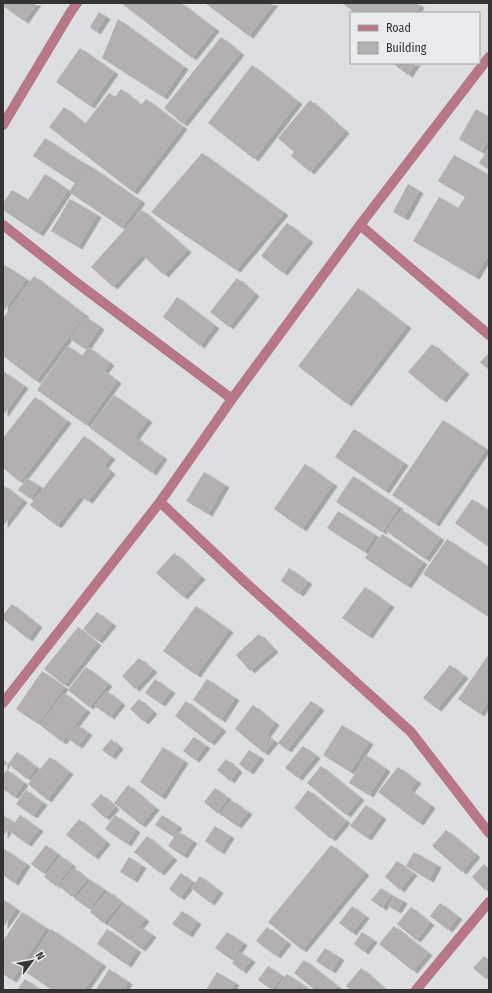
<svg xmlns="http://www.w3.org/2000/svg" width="492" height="993" font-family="'Fira Sans Condensed',sans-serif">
  <defs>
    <filter id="shadow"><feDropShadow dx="4.5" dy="2.5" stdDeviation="0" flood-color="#0004"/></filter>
  </defs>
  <rect width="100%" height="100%" fill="#dddee1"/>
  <path fill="#b4b0b1" filter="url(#shadow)" d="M3,3H37L24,21L3,6Z
    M121,3H181L215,29L192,58Z
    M205,3H274L249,36Z
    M342,3H417L420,6L414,13H355Z
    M99,12L106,17L96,32L90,27Z
    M118,19L184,67L163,97L102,58Z
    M221,37L240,53L183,124L164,108Z
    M80,48L114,72L90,106L56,82Z
    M397,63H416L408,75L395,65Z
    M252,65L298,102L254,159L208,123Z
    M121,89L141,105L146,99L183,127L133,192L49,127L64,107L85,124L109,93L115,97Z
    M310,100L345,131L310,172L291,156L294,152L278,138Z
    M476,109L489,117V138L481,152L459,139Z
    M45,138L85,164L73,182L33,156Z
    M489,148V170L479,163Z
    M202,153L284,213L236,270L151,212Z
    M454,155L489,175V254L475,277L413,241L439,197L458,208L465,197L438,181Z
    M87,164L141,201L122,228L69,192Z
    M45,174L68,190L39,234L3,210V203L12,190L28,200Z
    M408,184L419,191L404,218L393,212Z
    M70,199L97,215L78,247L51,231Z
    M142,210L187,250L164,275L142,255L113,287L91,267Z
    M287,223L309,240L283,273L261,256Z
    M3,264L26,279L3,312Z
    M34,276L85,315L36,381L3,356V318Z
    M237,278L255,294L229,327L210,312Z
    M358,288L407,326L347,404L298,366Z
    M177,297L215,326L200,346L163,317Z
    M86,317L100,327L85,349L70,339Z
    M432,344L465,372L442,400L408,372Z
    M68,346L82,356L88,347L110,363L104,371L117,381L86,425L37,390Z
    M489,353V370L480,362Z
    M3,371L24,386L4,414H3Z
    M114,395L148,420L135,437L163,457L152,473L90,428Z
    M35,397L67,421L20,482L3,468V438Z
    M443,420L486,449L435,524L392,495Z
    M354,429L404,463L385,491L335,457Z
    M84,436L111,457L104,466L111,472L88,501L80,496L57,526L30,505Z
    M305,464L333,484L302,529L274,509Z
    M204,472L225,485L208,514L186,501Z
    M353,476L399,507L382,532L336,502Z
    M27,478L39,486L31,499L18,490Z
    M3,485L23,500L3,526Z
    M472,499L489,511V544L487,546L455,523Z
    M402,510L440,538L425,559L386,531Z
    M338,511L375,535L364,552L327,528Z
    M382,534L423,562L407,586L365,558Z
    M447,539L489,567V613L487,616L423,574Z
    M174,553L201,577L183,597L156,573Z
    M289,568L308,582L299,594L281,581Z
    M365,587L390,605L368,636L342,618Z
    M12,604L38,625L28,639L3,619V615Z
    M196,606L229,630L196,675L163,651Z
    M97,612L112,624L98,641L83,629Z
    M78,627L97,643L64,685L44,669Z
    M259,634L274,650L250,671L236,655Z
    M489,654V700L480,714L458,699Z
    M139,658L153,670L135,689L122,676Z
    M450,665L464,676L437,709L423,698Z
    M86,667L108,684L89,707L68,690Z
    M42,671L64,687L38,724L16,709Z
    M155,679L171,691L161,704L145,693Z
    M207,679L235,698L221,720L193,700Z
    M107,691L121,703L110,717L95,706Z
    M64,693L86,710L62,742L40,725Z
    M139,699L153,712L144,722L130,709Z
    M186,701L222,729L210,743L175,716Z
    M311,701L320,708L287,750L278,743Z
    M253,705L275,723L266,735L274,741L264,753L235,729Z
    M78,725L88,733L78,746L67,738Z
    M342,725L369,742L350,772L323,755Z
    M194,737L206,746L195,760L183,751Z
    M111,739L119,747L111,757L102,750Z
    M303,746L316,756L298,778L285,768Z
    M163,747L184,761L161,797L140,782Z
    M249,750L260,757L249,772L239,764Z
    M17,752L36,767L27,779L8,764Z
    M366,755L386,769L369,795L349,783Z
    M50,757L69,772L47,800L28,784Z
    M226,759L238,770L230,781L217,770Z
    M3,760L7,762L3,768Z
    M321,766L360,798L346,815L307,783Z
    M398,767L417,781L410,790L431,806L419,823L378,792Z
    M7,770L24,783L14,797L3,789V775Z
    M128,785L155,808L141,825L114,803Z
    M215,788L228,798L217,813L204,802Z
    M26,790L43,803L33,816L16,804Z
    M308,790L346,821L331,839L294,808Z
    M101,794L115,807L105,818L91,805Z
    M231,800L248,812L237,826L220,814Z
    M366,805L382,817L367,838L350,826Z
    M3,815L13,822L3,837Z
    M20,815L39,829L27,844L9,831Z
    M115,815L136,830L127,844L105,829Z
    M162,815L178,826L172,836L155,825Z
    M79,819L106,842L94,857L66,835Z
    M215,826L230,836L220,852L205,841Z
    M446,830L476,855L462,872L432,846Z
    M178,831L193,841L183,856L168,846Z
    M147,836L173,858L160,873L134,852Z
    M46,845L57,854L43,873L31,864Z
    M331,845L365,873L302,950L268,922Z
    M3,848L26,864L14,883L3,875Z
    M414,852L437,865L429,880L406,866Z
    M61,856L72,865L56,886L44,877Z
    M129,857L142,866L133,880L120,872Z
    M397,861L413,873L400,890L385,877Z
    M484,864L489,869V886L485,890L472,877Z
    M74,868L87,879L72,897L59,886Z
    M181,873L192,882L180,898L169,889Z
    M200,876L219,891L210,903L191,888Z
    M91,880L104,890L89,909L75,899Z
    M381,888L391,895L382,908L371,900Z
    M108,891L121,902L103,923L90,912Z
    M394,896L403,901L397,911L388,906Z
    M3,899L16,909L3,927Z
    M124,903L145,919L129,940L108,925Z
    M440,903L458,917L448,930L430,916Z
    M352,906L365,916L352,933L339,923Z
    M411,907L430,923L416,940L397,924Z
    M182,911L197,922L188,935L172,924Z
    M22,912L46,928L12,980L3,974V941Z
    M394,926L428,953L413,971L379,944Z
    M141,927L152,935L141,949L131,941Z
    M267,927L287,942L276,956L256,941Z
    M51,929L102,964L84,990H52L24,971Z
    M107,929L137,950L127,965L97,944Z
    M227,932L243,943L232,960L215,948Z
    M362,932L373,940L364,952L354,944Z
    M325,948L340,958L331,971L316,961Z
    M240,952L251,960L242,971L232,963Z
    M484,956L489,960V976L486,979L473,968Z
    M304,960L337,986L334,990H315L294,973Z
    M268,966L282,976L272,990L258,980Z
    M361,968L386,990H351L346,986Z
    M109,969L128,982L124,990H96Z
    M217,972L235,983L231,990H206Z
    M287,974L310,990H276Z
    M25,979L40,990H17Z"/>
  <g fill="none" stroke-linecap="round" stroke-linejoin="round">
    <path stroke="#b87787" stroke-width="10" d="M3,125L70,13L77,3
      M3,225L77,283L232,399
      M360,225L489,335
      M160,502L247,584L411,732L489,833
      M3,703L160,502L232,399L360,225L489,57
      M416,990L489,902"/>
  </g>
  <rect width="492" height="993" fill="none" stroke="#343435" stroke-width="8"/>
  <rect x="350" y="12" width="130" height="52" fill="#eaebee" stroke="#a1a2a4"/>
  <rect x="358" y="25" width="20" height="6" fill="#b87787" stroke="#a1a2a4"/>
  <text x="386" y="32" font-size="12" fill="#343435">Road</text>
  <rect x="358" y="42" width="20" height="12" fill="#b4b0b1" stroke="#a1a2a4"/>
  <text x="386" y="52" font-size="12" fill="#343435">Building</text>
  <g transform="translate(32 961) rotate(58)" stroke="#eaebee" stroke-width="3" paint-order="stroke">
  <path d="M0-3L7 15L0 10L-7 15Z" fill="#343435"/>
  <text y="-6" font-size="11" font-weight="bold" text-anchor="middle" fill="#343435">N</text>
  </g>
</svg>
